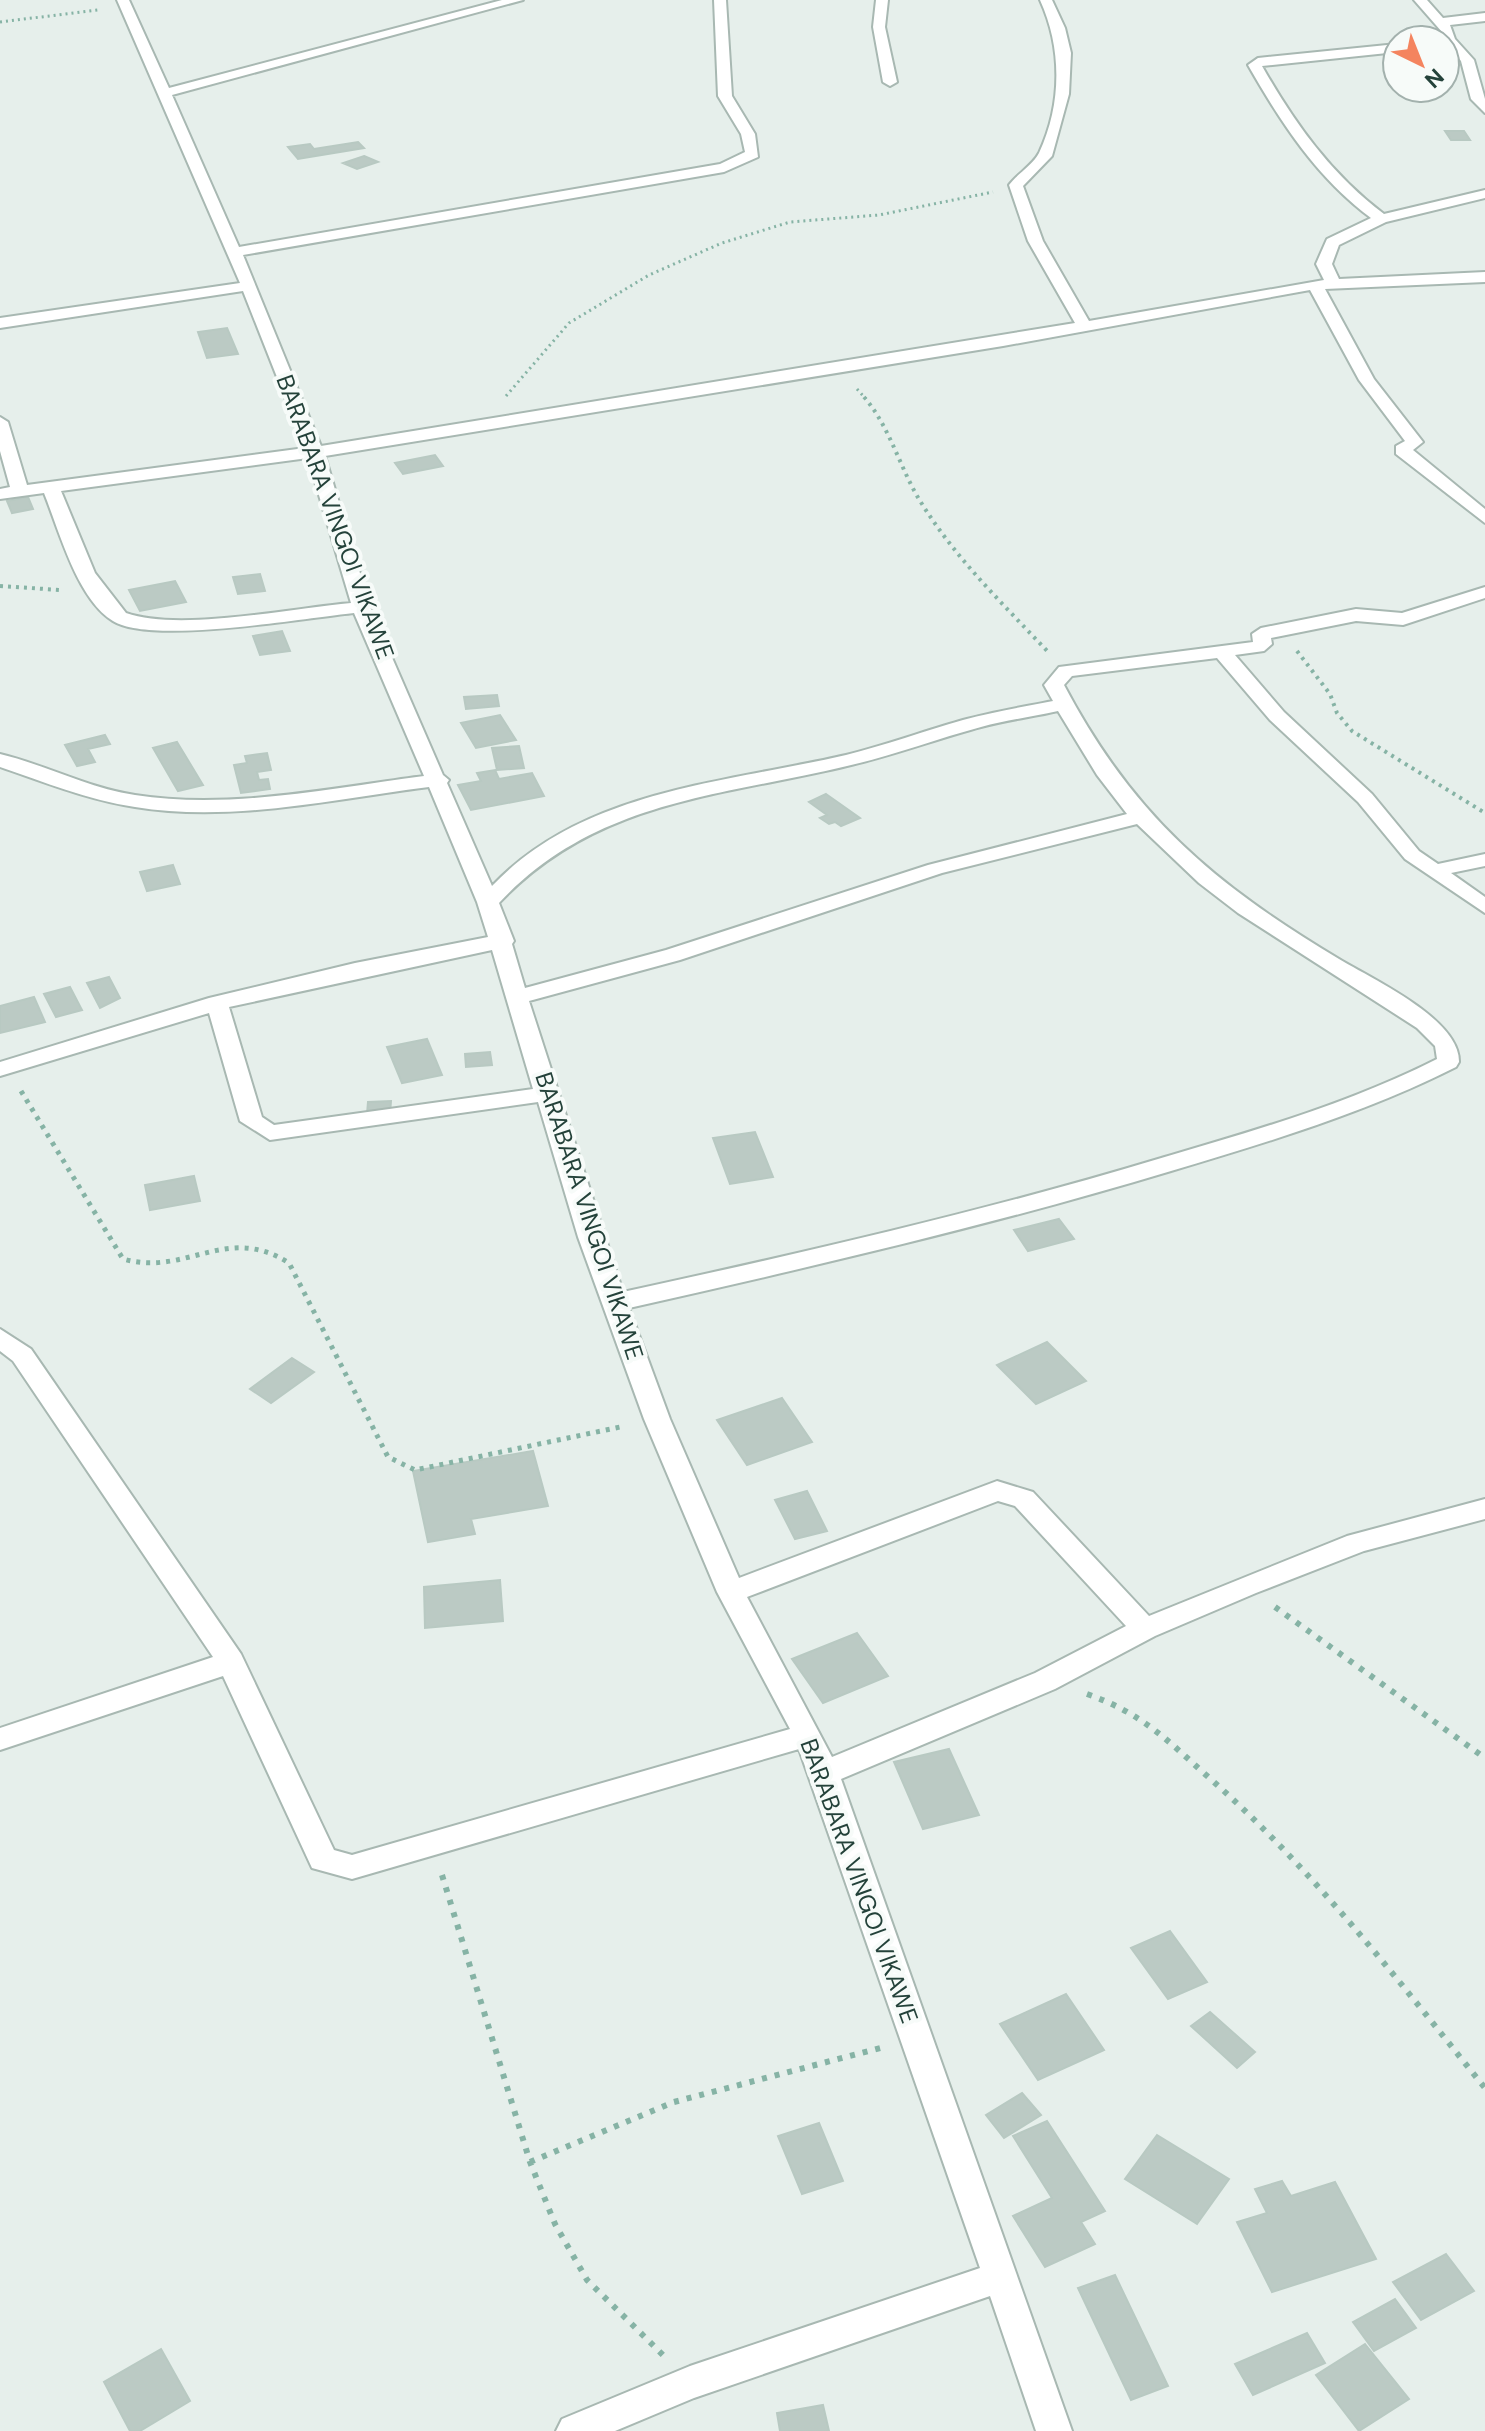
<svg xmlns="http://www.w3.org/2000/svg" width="1485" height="2431" font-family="'DM Sans',sans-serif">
  <rect width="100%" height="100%" fill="#e6efeb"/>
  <path fill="#bbcac4" stroke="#b8c9c2" stroke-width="2" d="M1445,131H1464L1470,140H1451Z
    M358,142L364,148L298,159L288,147L310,144L314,149Z
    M364,156L378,162L357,169L343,163Z
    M227,328L238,354L207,358L198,332Z
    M435,455L443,466L403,474L395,463Z
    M28,497L33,509L12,513L7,501Z
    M260,574L265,591L238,594L233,577Z
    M175,581L186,602L140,611L129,590Z
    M282,631L290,651L260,655L253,636Z
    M497,695L499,706L466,709L464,697Z
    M500,715L516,740L476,748L461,723Z
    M105,735L110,744L88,749L95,762L77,766L65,745Z
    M177,742L203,785L178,791L153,748Z
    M519,746L524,768L497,770L492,748Z
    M267,753L271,770L257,772L259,780L268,779L270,789L241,793L234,765L247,763L245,756Z
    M495,770L499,779L532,773L544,796L471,810L458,785L481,781L477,773Z
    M826,794L860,818L841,826L835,822L829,824L820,818L827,815L809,802Z
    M173,865L180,884L147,891L140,872Z
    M109,977L120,998L100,1008L87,983Z
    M70,987L82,1010L56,1017L44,994Z
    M34,997L45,1022L0,1033V1006Z
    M427,1039L442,1075L402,1083L387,1047Z
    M490,1052L492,1065L466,1067L465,1054Z
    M391,1101L390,1114H367L368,1102Z
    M755,1132L773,1177L730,1184L713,1138Z
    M194,1176L200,1201L150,1210L145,1185Z
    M1059,1219L1074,1239L1028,1251L1014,1230Z
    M1047,1342L1086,1381L1036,1404L997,1365Z
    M292,1358L314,1372L271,1403L250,1389Z
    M782,1398L812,1442L747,1465L717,1420Z
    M533,1451L548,1506L471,1519L475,1534L428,1542L413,1471Z
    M807,1491L827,1531L795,1539L775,1500Z
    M500,1580L503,1621L425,1628L424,1587Z
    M857,1633L888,1676L823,1703L792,1659Z
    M949,1749L979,1815L923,1829L894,1762Z
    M1170,1931L1207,1982L1168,1999L1131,1948Z
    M1066,1994L1104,2050L1038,2080L1000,2024Z
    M1210,2012L1255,2052L1237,2068L1191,2026Z
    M1022,2093L1041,2115L1004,2138L986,2115Z
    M1047,2121L1105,2211L1081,2222L1095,2244L1045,2267L1013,2216L1052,2198L1013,2136Z
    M819,2123L843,2181L802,2194L778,2136Z
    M1157,2135L1229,2179L1197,2224L1125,2179Z
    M1282,2181L1291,2196L1335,2182L1376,2259L1272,2292L1237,2222L1267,2213L1255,2189Z
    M1446,2254L1474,2291L1421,2320L1393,2282Z
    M1115,2275L1168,2386L1131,2400L1078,2288Z
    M1395,2299L1416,2328L1374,2351L1353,2322Z
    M1307,2333L1325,2363L1253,2395L1235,2364Z
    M1365,2344L1409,2399L1359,2431L1316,2375Z
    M161,2349L190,2401L140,2431H130L104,2382Z
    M823,2405L829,2431H780L777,2413Z"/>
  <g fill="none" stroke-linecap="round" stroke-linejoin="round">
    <defs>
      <path id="street" d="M117,0H129L169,88L502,0H523L172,95L239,247L720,164L745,152L741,134L718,96L714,0H726L732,96L755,134L758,157L724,172L243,255L321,446L1075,323L1028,241L1009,185C1017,174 1033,165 1039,153C1062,104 1062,48 1040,0H1052L1065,28L1071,53L1069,94L1052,156L1023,186L1043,241L1089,321L1324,280L1316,264L1327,239L1371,218C1317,178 1281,123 1248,65L1258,58L1397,44V52L1262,66C1295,124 1331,174 1384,214L1485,190V198L1386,222L1339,245L1332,264L1339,279L1485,272V282L1325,289L1374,379L1423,442L1413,450L1485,509V523L1396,454V446L1405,441L1359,380L1310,290L1003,346L325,456L370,607L443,775L449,780L447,783L492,886C583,790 724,783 846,755C886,745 924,731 963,720C992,712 1023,707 1053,701L1044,685L1059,667L1253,642L1252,634L1261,628L1356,609L1402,613L1485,587V598L1403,625L1356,621L1271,638L1272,644L1264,651L1235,655L1284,712L1372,794L1419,851L1438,864L1485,854V866L1451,873L1485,897V913L1405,859L1358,802L1270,720L1217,658L1072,676L1064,685C1133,816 1214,884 1339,959C1372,979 1460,1019 1459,1062L1456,1067C1365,1113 1268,1142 1171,1171C992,1225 811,1267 629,1308L670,1419L739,1578L997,1481L1033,1492L1149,1616L1347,1536L1485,1499V1519L1364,1551L1256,1593L1155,1636L1055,1689L841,1779L1072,2431H1036L990,2296L694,2398L615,2431H556L562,2419L690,2366L980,2268L799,1749L352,1879L312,1868L223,1676L0,1750V1728L213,1657L13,1361L0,1351V1329L31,1349L241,1654L334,1850L352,1855L790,1729L717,1592L644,1419L578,1237L538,1102L270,1140L240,1121L209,1013L0,1076V1062L209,998L355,963L488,937L477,902L429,787C334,799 231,823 135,807C88,800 44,782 0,767V754C46,765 88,788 135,795C229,810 331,788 424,776L354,613C305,618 151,645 113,621C77,599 59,530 44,493L0,499V489L10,487L0,451V417L8,422L27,485L305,448L243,291L0,328V318L240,283ZM308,458L351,603C292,608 179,632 126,613L95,573L61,491ZM1058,711L1097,775L1127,814L928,865L666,950L525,988L512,944L514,941L499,903C596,800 718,797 847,766C892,756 936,739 981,727C1006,720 1032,717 1058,711ZM1137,824L1199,883L1238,913L1417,1028L1435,1046L1437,1059C1348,1104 1253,1131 1158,1159C982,1212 802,1253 623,1292L529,1001L680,960L942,873ZM492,950L533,1089L274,1125L262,1117L229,1007ZM998,1501L1015,1506L1126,1626L1035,1673L832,1757L747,1597Z
        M876,0H888L885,27L897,82L890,86L883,82L873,27Z
        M1414,0H1427L1443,18L1485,13V21L1450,25L1455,39L1474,60L1485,99V113L1471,99L1461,61L1445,40H1438L1442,32Z"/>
    </defs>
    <use href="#street" stroke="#a8b8b2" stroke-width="4"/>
    <path stroke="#86b3a5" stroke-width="3" stroke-dasharray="2 4" stroke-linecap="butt" d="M0,22L98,10
      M857,389L866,399
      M506,396L569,323L649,275L722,243L790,222L879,215L993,192"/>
    <path stroke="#86b3a5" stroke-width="4" stroke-dasharray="3 5" stroke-linecap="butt" d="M864,397C891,428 900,470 922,504C957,560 1004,605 1049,653
      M0,586L60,590
      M1297,651L1330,694L1337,713L1352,731L1485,813"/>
    <path stroke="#86b3a5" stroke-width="5" stroke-dasharray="4 6" stroke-linecap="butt" d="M21,1091L123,1259C187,1277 226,1223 289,1263L388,1457L415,1470L625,1426"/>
    <path stroke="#86b3a5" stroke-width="6" stroke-dasharray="5 8" stroke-linecap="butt" d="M1275,1607L1485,1758
      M1087,1694C1141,1713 1165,1738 1206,1775C1312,1868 1397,1979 1485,2088
      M442,1875L530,2162L555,2224L587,2280L663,2355
      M530,2162L674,2102L884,2047"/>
    <use href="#street" fill="#fff" fill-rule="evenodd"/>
  </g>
  <g text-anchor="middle" stroke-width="8" stroke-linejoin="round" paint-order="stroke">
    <g font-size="24" fill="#24423a" stroke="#f7fbf9">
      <text transform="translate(335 517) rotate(70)" y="8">BARABARA VINGOI VIKAWE</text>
      <text transform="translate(589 1216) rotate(72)" y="8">BARABARA VINGOI VIKAWE</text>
      <text transform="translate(859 1881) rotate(70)" y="8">BARABARA VINGOI VIKAWE</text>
    </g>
  </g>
  <g transform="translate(1421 64) rotate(137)"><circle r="38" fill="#f7fbf9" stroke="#a3b1ad" stroke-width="2"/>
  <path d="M0-6L14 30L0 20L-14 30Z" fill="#f4845f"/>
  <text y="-12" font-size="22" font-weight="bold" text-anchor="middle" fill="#24423a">N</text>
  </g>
</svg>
